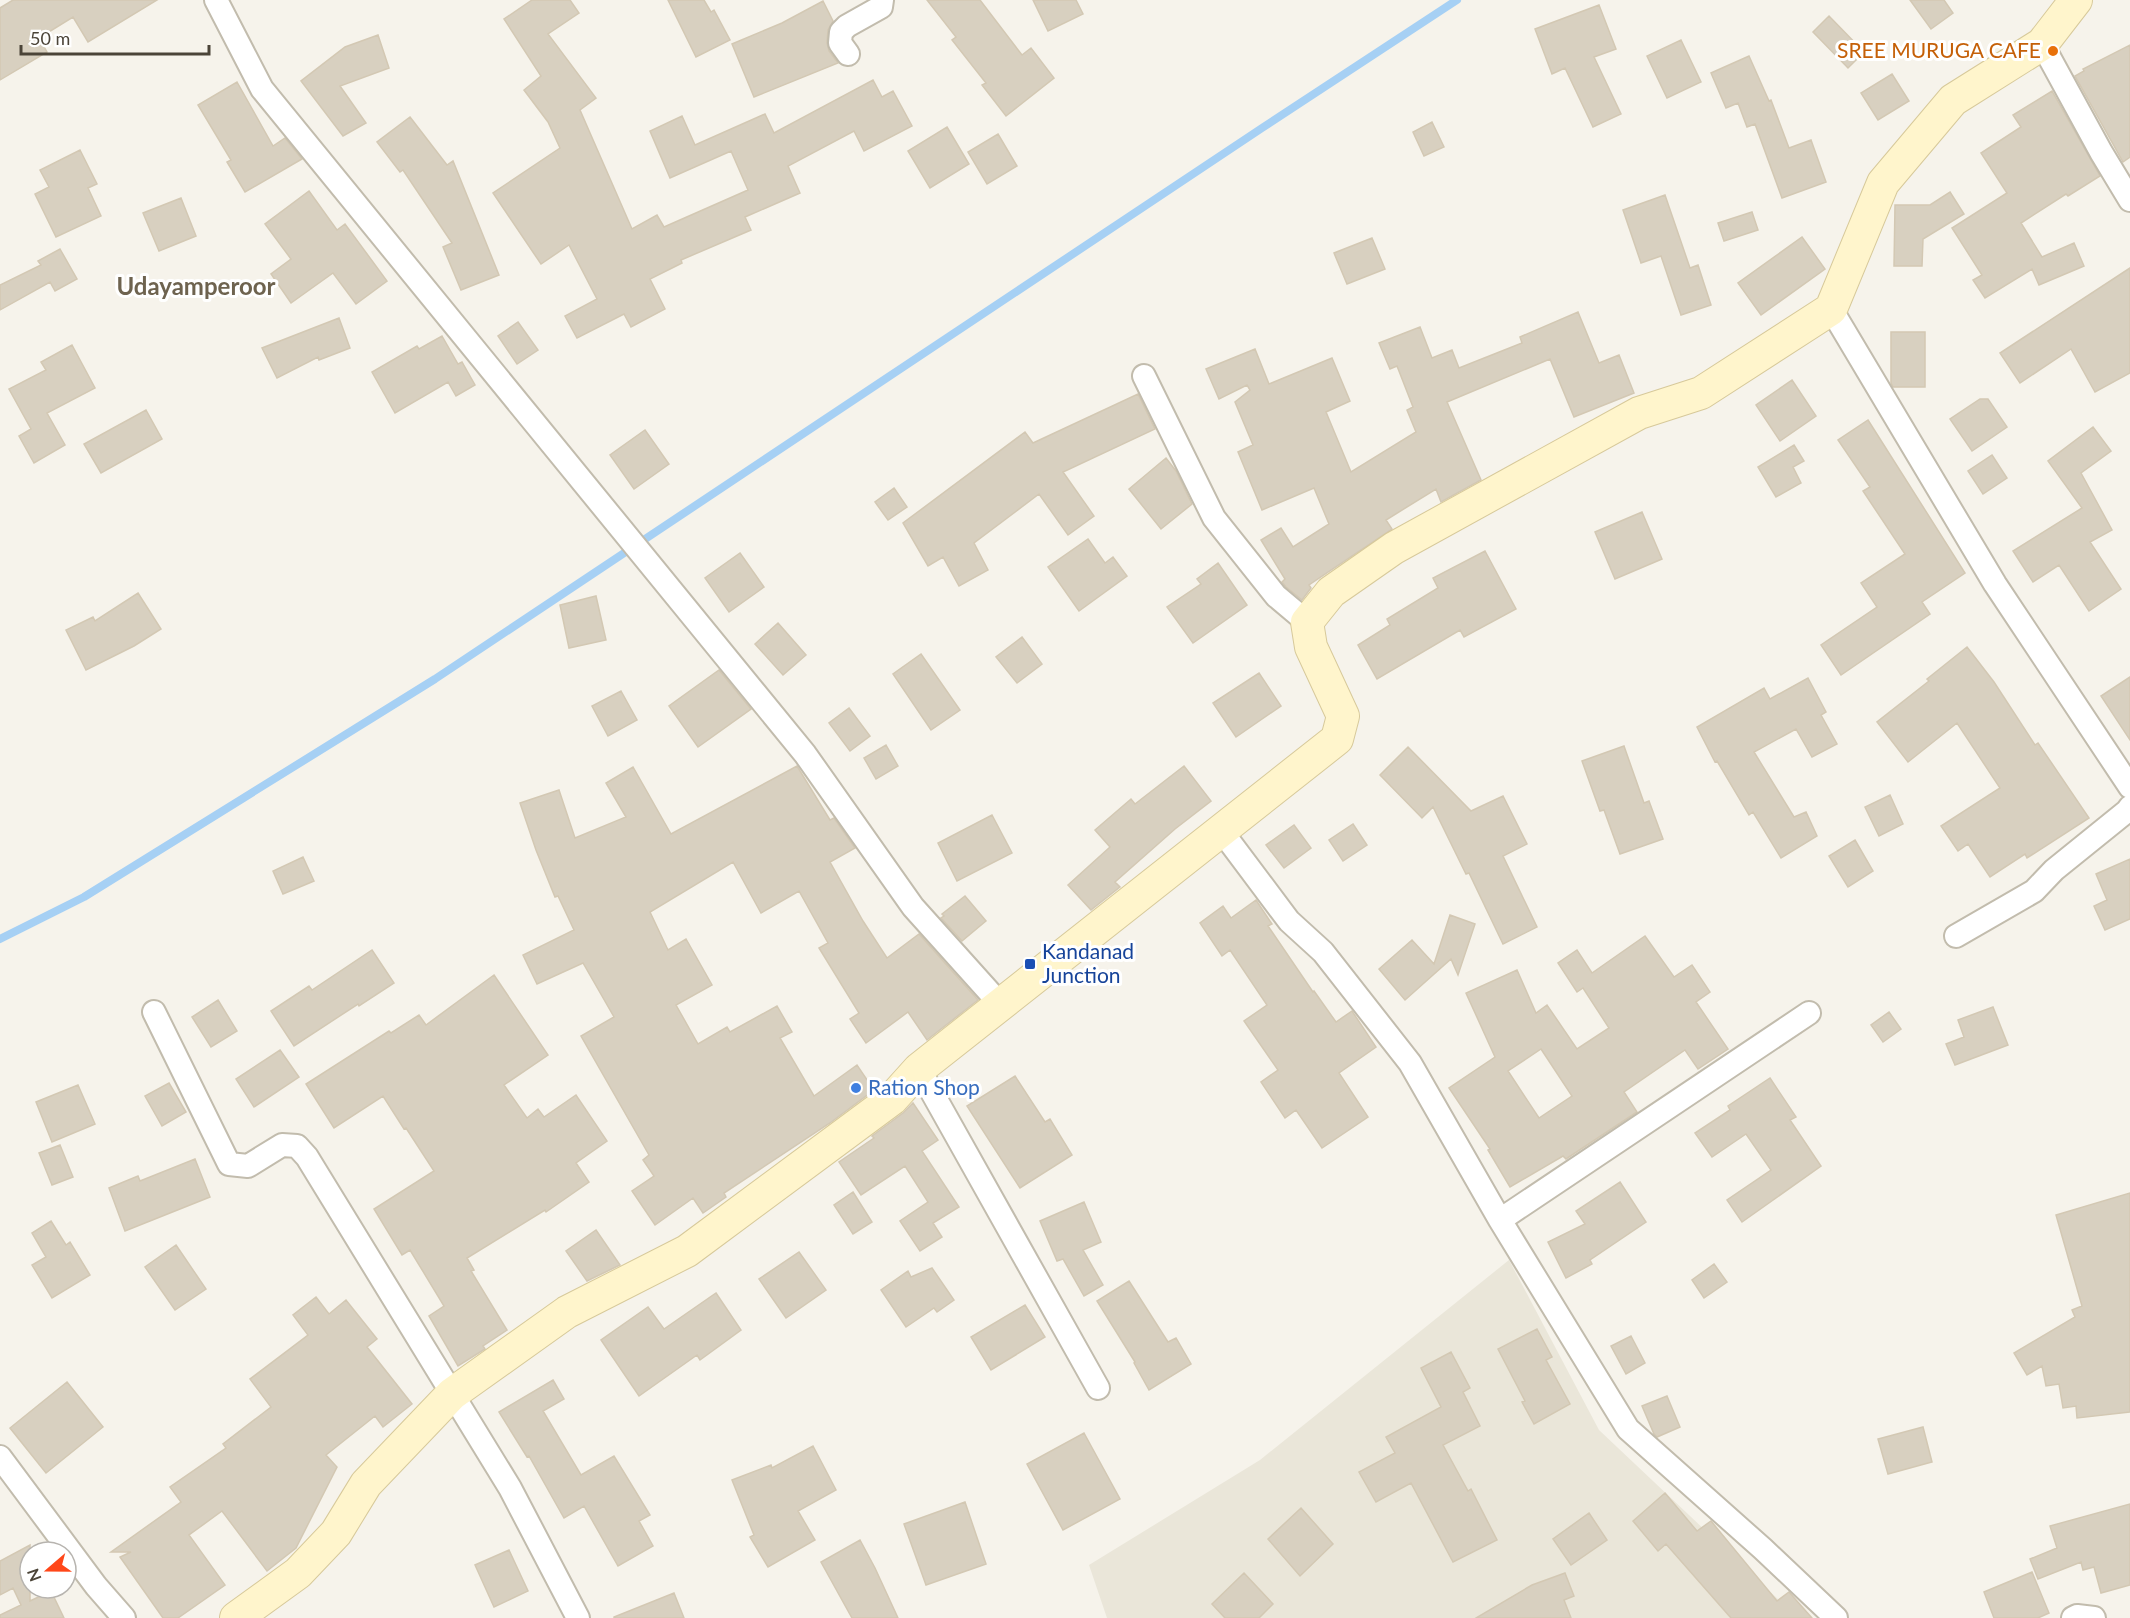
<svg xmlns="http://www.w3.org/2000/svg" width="2130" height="1618" font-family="Lato,sans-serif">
  <rect width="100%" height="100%" fill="#f6f3eb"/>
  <path fill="#eae6d9" d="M1509,1260L1599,1430L1798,1618H1107L1089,1565L1260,1460Z"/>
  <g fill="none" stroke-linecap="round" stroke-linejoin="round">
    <path stroke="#a6d0f4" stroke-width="8" d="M0,939L84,897L435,679L1262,128L1457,0"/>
  </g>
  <path fill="#d8d0c0" stroke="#d3c8b3" stroke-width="1.5" fill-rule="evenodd" d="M13,0H157L88,42L73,17L39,38L47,52L0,80V8Z
    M532,0H570L579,13L548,34L596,98L580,110L632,229L657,215L664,227L748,190L731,151L670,178L650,131L682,116L695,145L765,114L774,133L873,80L882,97L893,91L912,126L864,151L854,131L788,166L800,193L745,217L751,230L681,260L682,263L650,279L665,309L631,327L624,314L577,338L565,316L597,299L569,245L541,264L493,193L560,148L548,122L524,90L541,76L504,19Z
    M668,0H704L711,12L714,10L730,40L696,57Z
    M927,0H980L1022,55L1031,48L1054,78L1006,116L982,85L986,83L952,40L956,37Z
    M1033,0H1076L1083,14L1048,31Z
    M1910,0H1944L1953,13L1931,29Z
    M823,1L833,21L828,30L827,43L829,51L838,63L754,97L732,44L782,23Z
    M1599,5L1616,49L1594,57L1621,114L1593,127L1565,68L1552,74L1535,29Z
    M1829,16L1864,52L1848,68L1813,32Z
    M378,35L389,68L340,86L366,123L343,136L301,81L345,47Z
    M1681,40L1701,82L1667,98L1647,56Z
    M2130,45V157L2123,162L2075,76L2084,71L2083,69Z
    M1749,56L1769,101L1771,100L1789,148L1811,140L1826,182L1782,198L1755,124L1747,127L1738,103L1726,108L1711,73Z
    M1892,74L1909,101L1878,120L1861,93Z
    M237,82L273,146L285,138L302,159L245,192L227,162L231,160L198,105Z
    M2052,91L2100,176L2068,196L2066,194L2021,223L2042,257L2074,243L2084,266L2039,285L2032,269L1985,298L1973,280L1982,275L1952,228L2007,193L1981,153L2021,127L2013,115Z
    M410,117L447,165L453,161L499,275L461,290L443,247L452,243L403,170L400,172L377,142Z
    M1432,122L1444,147L1424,156L1413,132Z
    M947,127L969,164L930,188L908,151Z
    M998,134L1017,166L987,184L968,152Z
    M80,150L97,184L88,188L101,216L56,237L35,194L49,187L40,170Z
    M309,191L337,230L345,224L387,281L356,304L333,273L291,303L271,274L291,259L265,224Z
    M1950,192L1964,214L1923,239L1922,266H1894L1895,205H1930Z
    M1665,195L1690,268L1698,265L1711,305L1681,315L1661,256L1641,263L1623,210Z
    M181,198L196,236L159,251L143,213Z
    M1752,212L1758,230L1724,241L1718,223Z
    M1802,237L1825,269L1761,315L1738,283Z
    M1372,238L1385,269L1347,284L1334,253Z
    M60,249L77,279L55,291L50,282L0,310V285L41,265L38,261Z
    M2130,268V373L2095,392L2071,349L2020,383L2000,353Z
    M1578,312L1599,363L1619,355L1634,393L1574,417L1550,359L1447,402L1481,480L1441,502L1436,489L1386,520L1392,529L1309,585L1311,588L1302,600L1286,587L1282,582L1285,579L1261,540L1281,528L1293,547L1329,524L1314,488L1262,510L1238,452L1253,445L1235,402L1250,390L1247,385L1219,399L1206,369L1255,349L1269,384L1332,358L1350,401L1326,412L1351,472L1416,432L1407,410L1413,407L1397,366L1390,369L1379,343L1420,327L1432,358L1452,350L1459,368L1522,343L1520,337Z
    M339,318L350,348L319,360L318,357L277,378L262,348Z
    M518,322L538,350L517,364L498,336Z
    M1891,332H1925V387H1893L1891,383Z
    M442,336L458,364L462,362L475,385L456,396L448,382L395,413L372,372L417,346L419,349Z
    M72,345L95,388L47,413L65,445L34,463L19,436L31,429L9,389L46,370L41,362Z
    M1792,380L1816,416L1780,441L1756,405Z
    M1138,394L1155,429L1063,472L1094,516L1068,535L1039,494L974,543L988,570L959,586L943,557L928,566L903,523L1025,432L1033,443Z
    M1980,399H1988L2007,427L1972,451L1950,419Z
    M146,410L162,439L101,473L84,444Z
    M1868,420L1965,573L1922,602L1930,614L1841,675L1821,645L1877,607L1861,583L1905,554L1863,491L1870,487L1838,440Z
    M2093,427L2111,451L2081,473L2112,530L2090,542L2121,589L2089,611L2059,565L2033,582L2013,551L2082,508L2048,461Z
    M645,430L669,464L634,489L610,455Z
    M1794,445L1804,461L1793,467L1801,483L1776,497L1758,467Z
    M1992,455L2007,478L1983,494L1968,471Z
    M1166,458L1176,471L1192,504L1161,529L1129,489Z
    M894,488L907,507L888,520L875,502Z
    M1642,512L1662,559L1615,579L1595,532Z
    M1088,539L1105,563L1113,557L1127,576L1079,611L1048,567Z
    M1485,551L1516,609L1464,637L1460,630L1377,679L1358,645L1390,625L1387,619L1438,588L1433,578Z
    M740,553L764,587L729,612L705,578Z
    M1218,563L1247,605L1193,643L1167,607L1201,584L1197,579Z
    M138,593L161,629L134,646L86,670L66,630L93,617L95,621Z
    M596,596L606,640L569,648L560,605Z
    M778,623L806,655L783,675L755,644Z
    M1022,637L1042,664L1017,683L996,657Z
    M1967,647L1994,682L2035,745L2038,743L2089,818L2027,858L2025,854L1990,877L1968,844L1958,851L1941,826L2000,788L1957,723L1908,762L1877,722L1929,681L1927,679Z
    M921,654L960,710L931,730L893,674Z
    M719,670L751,709L698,747L669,706Z
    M1259,673L1281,706L1236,737L1213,703Z
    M2130,677V740L2101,696Z
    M1808,678L1826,712L1821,715L1837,744L1812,757L1796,729L1754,752L1794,817L1806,812L1817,836L1781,858L1753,812L1749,815L1717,761L1715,762L1697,727L1764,688L1770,699Z
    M621,691L637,720L608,736L592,706Z
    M849,708L870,736L850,751L829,723Z
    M886,745L898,766L876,779L864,758Z
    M1624,746L1644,803L1649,801L1663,839L1620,854L1604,810L1600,811L1582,761Z
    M1408,747L1471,811L1503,796L1527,844L1503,856L1537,927L1503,944L1469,873L1466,874L1433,807L1422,818L1380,775Z
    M797,766L830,820L834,818L855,848L830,862L863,921L887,958L919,934L978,1000L927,1040L908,1012L866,1043L850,1019L859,1013L819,948L828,943L799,891L761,913L733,862L650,912L668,950L686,939L712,985L676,1005L698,1044L727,1027L730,1032L777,1006L792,1032L780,1038L814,1096L857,1065L874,1090L830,1123L724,1193L726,1197L703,1213L693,1198L655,1225L632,1191L654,1176L643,1160L649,1155L581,1036L614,1017L583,963L537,984L523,955L574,930L558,896L555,897L536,850L520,803L559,790L575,838L626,817L606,783L633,767L671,834Z
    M1184,766L1211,801L1175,829L1115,882L1120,887L1091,910L1068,885L1110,847L1095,830L1131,799L1135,804Z
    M1890,795L1903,824L1879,836L1865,807Z
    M992,815L1012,853L957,881L938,843Z
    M1353,824L1367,845L1343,861L1329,840Z
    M1294,825L1311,848L1284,868L1266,845Z
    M1855,840L1873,871L1848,887L1829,856Z
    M303,857L314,881L283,894L273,871Z
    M2130,859V919L2105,930L2094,906L2107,900L2096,874Z
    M965,896L986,921L962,941L941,918L944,916L942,914Z
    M1256,900L1272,924L1268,926L1313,992L1314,991L1336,1022L1352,1011L1376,1047L1339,1073L1368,1117L1322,1148L1296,1110L1285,1118L1261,1082L1278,1070L1244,1021L1267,1005L1230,950L1222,956L1200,923L1223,906L1231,918Z
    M1450,915L1475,924L1458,975L1451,959L1405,1000L1379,969L1412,940L1434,964Z
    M1645,936L1674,977L1692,965L1710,992L1696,1002L1728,1049L1698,1069L1685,1050L1624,1092L1637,1112L1566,1159L1563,1156L1510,1187L1488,1150L1490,1149L1449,1088L1495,1057L1466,993L1517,970L1536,1013L1547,1005L1577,1049L1609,1028L1583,988L1577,992L1558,963L1577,950L1592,973ZM1541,1049L1572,1096L1539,1118L1508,1071Z
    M372,950L394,983L359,1006L358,1004L294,1046L271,1011L309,986L312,990Z
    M494,975L548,1055L504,1085L527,1118L538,1109L544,1117L576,1095L607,1141L576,1163L589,1182L546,1212L545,1210L467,1258L474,1270L471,1271L507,1330L483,1346L485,1349L458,1366L429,1316L444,1306L410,1250L402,1255L374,1209L434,1171L406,1128L404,1129L383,1096L334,1128L306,1084L389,1031L391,1033L419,1015L426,1025Z
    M218,1000L237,1031L211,1047L192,1017Z
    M1993,1007L2008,1045L1955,1065L1946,1044L1964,1037L1958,1020Z
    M1889,1012L1901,1029L1883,1042L1871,1025Z
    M280,1050L299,1077L254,1107L236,1079Z
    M1015,1076L1045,1122L1050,1119L1072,1155L1020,1188L967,1106Z
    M1770,1078L1796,1117L1790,1120L1821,1166L1742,1222L1727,1200L1771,1170L1746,1134L1712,1157L1695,1133L1730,1110L1728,1106Z
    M169,1083L186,1112L162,1126L145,1096Z
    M78,1085L95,1124L52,1142L36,1102Z
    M913,1103L938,1140L922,1151L959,1207L933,1223L942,1237L920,1251L900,1221L928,1202L905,1166L861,1195L839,1162L874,1138L872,1136L903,1113Z
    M60,1145L73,1177L52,1185L39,1153Z
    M195,1159L210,1197L125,1231L109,1188L138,1176L140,1181Z
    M1620,1182L1646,1222L1590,1260L1592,1264L1566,1278L1548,1242L1585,1224L1576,1211Z
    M853,1192L872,1222L853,1234L834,1205Z
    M2130,1193V1412L2077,1418L2076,1406L2063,1408L2059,1384L2046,1386L2042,1366L2027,1375L2014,1353L2075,1317L2072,1310L2082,1306L2056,1215Z
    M1084,1202L1101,1242L1083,1250L1103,1285L1084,1296L1063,1259L1057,1261L1040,1221Z
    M51,1221L66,1245L70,1242L90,1275L52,1298L32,1265L46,1257L32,1233Z
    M596,1230L620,1265L587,1281L566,1251Z
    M176,1245L206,1289L175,1310L145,1267Z
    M799,1252L826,1290L786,1318L759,1279Z
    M1714,1264L1727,1282L1704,1298L1692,1280Z
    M932,1268L954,1300L937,1312L934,1308L906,1327L881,1290L908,1271L911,1277Z
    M1129,1281L1168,1342L1176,1338L1191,1364L1149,1390L1134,1363L1135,1362L1097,1301Z
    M716,1293L741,1330L700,1360L697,1355L639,1396L601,1340L648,1307L664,1329Z
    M316,1297L329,1314L346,1300L377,1339L367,1347L412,1404L383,1427L375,1416L326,1455L337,1467L296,1548L267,1571L222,1511L189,1535L225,1585L178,1618H163L120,1557L131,1552H111L181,1502L170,1487L226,1448L223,1444L271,1407L250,1379L308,1335L293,1315Z
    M1025,1305L1045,1337L991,1370L971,1337Z
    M1537,1329L1552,1357L1546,1360L1570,1404L1534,1424L1522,1402L1525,1401L1498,1349Z
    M1631,1336L1645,1363L1626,1374L1611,1346Z
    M1451,1352L1470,1388L1463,1392L1480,1426L1443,1445L1468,1491L1471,1489L1497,1540L1453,1562L1411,1483L1376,1502L1359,1472L1395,1453L1386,1437L1441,1407L1421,1368Z
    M553,1380L564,1399L543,1411L581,1475L614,1456L650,1515L639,1521L653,1546L618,1566L584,1506L564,1518L529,1456L527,1457L499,1412Z
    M67,1382L103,1427L46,1473L10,1428Z
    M1667,1396L1680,1427L1657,1437L1654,1434L1642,1406Z
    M1923,1427L1932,1462L1888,1474L1878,1439Z
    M1084,1433L1120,1499L1063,1530L1027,1464Z
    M813,1446L836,1490L798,1511L815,1540L768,1567L750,1537L754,1535L732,1480L771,1465L772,1468Z
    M1665,1493L1697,1531L1711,1521L1777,1601L1789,1592L1812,1618H1731L1666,1544L1658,1551L1633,1521Z
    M965,1502L986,1564L926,1585L904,1524Z
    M2130,1504V1585L2101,1593L2094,1567L2083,1570L2081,1562L2038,1579L2030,1559L2057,1548L2050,1526Z
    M1301,1508L1333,1544L1300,1576L1268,1539Z
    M1589,1513L1607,1540L1571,1565L1553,1539Z
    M860,1540L875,1568L898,1618H852L821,1562Z
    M30,1545V1601L51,1591L64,1618H0V1615L21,1605L13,1588L0,1595V1561Z
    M509,1550L528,1591L494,1607L475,1565Z
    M2032,1572L2049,1613L2038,1618H1994L1984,1592Z
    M1244,1573L1273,1604L1259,1618H1225L1212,1604Z
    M1565,1573L1574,1596L1564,1600L1571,1618H1476L1532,1585Z
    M674,1593L684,1618H614V1617Z"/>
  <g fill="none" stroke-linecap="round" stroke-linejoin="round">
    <defs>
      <path id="street" d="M216,0L262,89L805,754L913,907L1001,1005
        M2042,44L2101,152L2130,200
        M848,54L840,43L841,32L847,26L881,7L882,0
        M1831,309L1995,584L2130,787
        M1144,376L1214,518L1276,596L1307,622
        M1220,829L1289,921L1323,952L1410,1063L1500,1220L1628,1429L1763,1549L1836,1618
        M1956,936L2034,891L2054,870L2127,811L2130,807
        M154,1012L229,1164L248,1166L282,1145L297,1146L307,1157L510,1488L578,1618
        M919,1069L1098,1388
        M1500,1220L1809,1013
        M0,1457L96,1586L124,1618
        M2073,1618L2077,1616L2094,1618"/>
      <path id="secondary" d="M236,1618L298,1573L336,1533L366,1484L452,1394L567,1312L687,1251L892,1099L919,1069L1337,739L1343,716L1311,647L1307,622L1331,592L1394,548L1639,413L1701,393L1831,309L1883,183L1953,100L2042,44L2076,0"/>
    </defs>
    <use href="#street" stroke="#c2bcad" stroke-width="26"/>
    <use href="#secondary" stroke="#d7c99a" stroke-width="34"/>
    <use href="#street" stroke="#fff" stroke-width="22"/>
    <use href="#secondary" stroke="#fff5cc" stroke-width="32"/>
  </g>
  <circle fill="#e8710a" stroke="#fff" stroke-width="2" cx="2053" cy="51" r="6"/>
  <rect fill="#1a4fb4" stroke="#fff" stroke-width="2" x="1024" y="958" width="12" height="12" rx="3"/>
  <circle fill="#3f7fe0" stroke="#fff" stroke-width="2" cx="856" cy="1088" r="6"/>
  <g text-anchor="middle" stroke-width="6" stroke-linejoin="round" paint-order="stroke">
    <g font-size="21" fill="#c56008" stroke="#fff" text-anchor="end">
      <text x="2041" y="58">SREE MURUGA CAFE</text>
    </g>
    <g font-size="21" fill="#164399" stroke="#fff" text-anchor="start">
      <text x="1042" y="959">Kandanad<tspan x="1042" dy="24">Junction</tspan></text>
    </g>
    <g font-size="21" fill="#366cbe" stroke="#fff" text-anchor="start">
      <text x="868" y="1095">Ration Shop</text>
    </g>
    <g font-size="24" font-weight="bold" fill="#6e634f" stroke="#fff">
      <text x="196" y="295">Udayamperoor</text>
    </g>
  </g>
  <g transform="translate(48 1570) rotate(250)"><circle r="28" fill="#ffffff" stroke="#b7b4af" stroke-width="1.5"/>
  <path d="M0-4.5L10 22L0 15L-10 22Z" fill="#ff4719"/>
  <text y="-9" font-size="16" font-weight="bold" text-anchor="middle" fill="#4b4438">N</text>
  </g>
  <path d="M21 45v9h188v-9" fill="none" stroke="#4b4438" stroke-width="3"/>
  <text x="30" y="45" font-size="18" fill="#4b4438" stroke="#ffffff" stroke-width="4.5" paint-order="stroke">50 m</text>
</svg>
